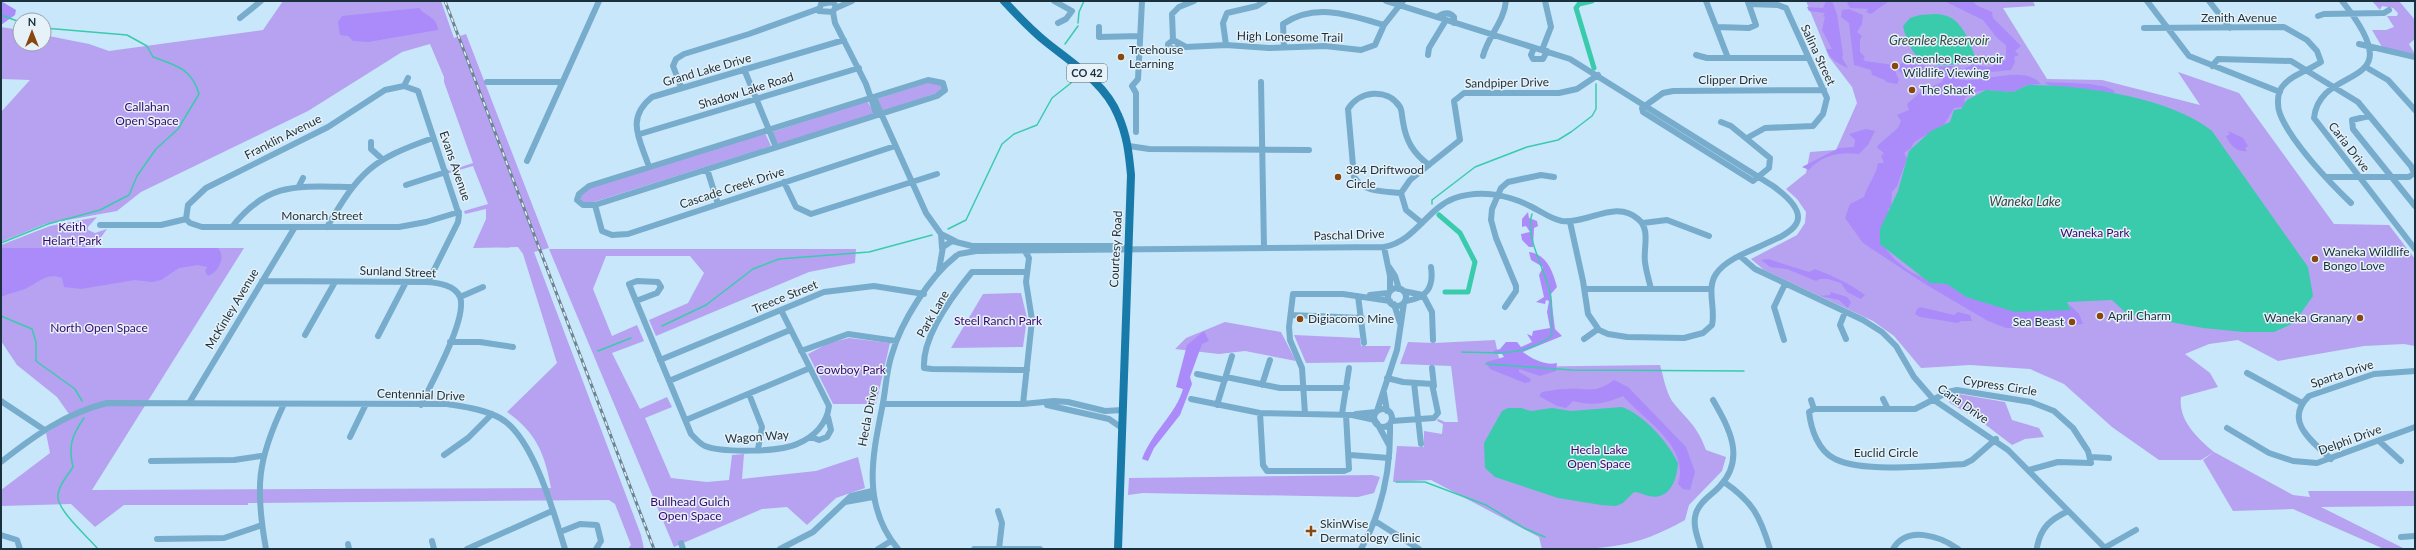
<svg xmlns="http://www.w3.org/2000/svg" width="2416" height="550" font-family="Lato,sans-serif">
  <rect width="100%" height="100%" fill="#c8e7fb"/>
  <path fill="#b6a2f1" d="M283,1H441L454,38L466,34L549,248L534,252L641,535L644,549H628L631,545L615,504L609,500L248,503V505H124L95,527L71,504L1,506V490L50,453L46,433L71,417L57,397L17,365L1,341V245L50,226L97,217L88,227V230L95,233L107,229L94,247L67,248H244L92,490L551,488C545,454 536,432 507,412L557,363L523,254L518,247L473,248L486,219V209L465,214L464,211L488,204L473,166L449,173V171L473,163L444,82V77L430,44L402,52L308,111L141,192L117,211L45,224L1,242V112L30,80L1,79V27L20,30V44H44V35L89,44L109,51L263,30Z
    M1806,1H2033L2035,6L2003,8L2047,79L2102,80L2200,105L2178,72L2239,93L2334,224L2389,225L2415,259V346L2404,344L2364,346L2278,361L2238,340L2209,344L2185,354L2210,373L2218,387L2181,397C2178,420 2197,438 2214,452L2201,460H2159L2112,427L2064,384L2030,369L1970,365L1921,368L1894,336L1873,321L1764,270L1751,259L1797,235L1805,223L1806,212L1797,199L1786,189L1806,173L1810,152L1836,150L1857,103L1852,87L1829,57Z
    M2372,1H2399L2415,20V39L2409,44L2415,54L2382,47L2372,30H2386L2394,27L2387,16H2397L2398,13L2393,8L2382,6L2380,10Z
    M930,82L942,84L943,91L883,111L877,99Z
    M867,101L874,112L871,116L778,144L772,132Z
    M765,133L771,146L591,203H585L580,199L581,194L587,188Z
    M549,249H856L855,263L809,272L656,336L649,320L688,303L704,273L690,256H606L593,289L612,336L637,325L644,341L612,353L640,409L667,397L672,407L645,418L671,478L707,482L729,480L732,455L744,454L742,479L816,471L858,457L865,488L836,498L807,525L787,507L762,509L674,547Z
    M1021,293L1027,318L1023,347L951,348L983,294Z
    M1225,322L1281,332L1296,361L1245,351L1219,354L1175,349L1186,338Z
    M1294,335L1360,338L1361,346H1391L1384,362L1306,363Z
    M849,338L890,343L876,404H833L808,354L829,343Z
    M1495,340L1501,367L1660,365C1663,375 1666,392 1672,401C1687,420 1697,425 1706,450L1726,457L1722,471L1689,505L1685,520C1632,550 1602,549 1542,549L1539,537L1431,480L1393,482L1397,446L1424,447V431L1442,434L1443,424L1437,421L1438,419L1445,422H1458L1451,366L1400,364L1408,342L1434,343Z
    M1959,394L2005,402L2012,420L2039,428L2044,437L2025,439L2012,445L1982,422L1950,403L1949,401Z
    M2214,452L2293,495L2310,497L2308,491H2415V506L2321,507L2405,549H2384L2293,509L2233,511L2203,460Z
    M1372,475L1380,477L1374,493L1358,497L1143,493L1128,495L1129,478Z"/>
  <path fill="#ab8bfa" d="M1,1L16,10L15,15L1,25Z
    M1826,1H1832L1837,14L1843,54L1842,58L1848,68C1838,64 1830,59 1826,49H1832L1822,30L1825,17L1823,16L1825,13L1809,11L1807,7L1823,8Z
    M1850,1H1889L1871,14L1866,12L1868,9L1850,8L1847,3Z
    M1944,1H1972L1978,6L1992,12L1993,18L2021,46L2015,51L2019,55L2014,57L2015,62L2011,70L1951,76C1954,77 1959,80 1963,80C1983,83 2024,64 2041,84L2028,85L2013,92L1986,90L1974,92L1976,95L1967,96L1964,99L1965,103L1963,107L1954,108L1942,128H1938L1914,142L1911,148L1904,153L1907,158L1897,186L1892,192L1891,207L1888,209L1891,218L1882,240C1887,258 1918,282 1939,280L1940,284H1947L1966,297L2071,310L2069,304L2079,314L2083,324L2069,325L2058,317L2049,319V324L2020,325L2015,328H2006L1988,321L1925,284L1863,243L1845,218L1850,204L1864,197C1868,184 1876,176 1878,163H1884L1881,156L1884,153L1877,148L1878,145L1898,128L1901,121L1897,115L1909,110L1907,104L1923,90L1942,82L1943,77L1951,75L1927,76L1914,72L1917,78H1907L1898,70L1895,71L1899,80L1897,84L1886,82L1885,80L1872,75L1871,70L1854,65L1849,23L1841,17L1842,10L1849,9L1863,15L1862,24L1857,32L1862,36L1860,40V52L1865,57L1863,59L1865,61L1893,65L1904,63L1935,67L1952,66L1963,69L1973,65L1990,67L2006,60V45L1997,38L1983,20Z
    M419,8C426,17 437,16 438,30L368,42L353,41L348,36L340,35L338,22L342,16Z
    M2044,82C2057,83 2110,82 2115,92L2111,95L2048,85Z
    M1866,129L1875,131L1868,145L1859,154C1840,151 1820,156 1809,170L1802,167L1839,148L1854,147L1855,140L1849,134Z
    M2228,131L2243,138L2248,146L2245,148L2247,151C2236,153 2229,143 2226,136L2230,134Z
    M1528,212L1529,218L1537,221L1538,226L1534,228L1533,247H1529L1522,240L1521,234L1530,232L1526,226L1522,227V219Z
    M1,248H218C226,257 219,272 208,276L205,271L207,267L198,265L179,268L161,280L152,282L135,280L81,289L64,287L62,278C47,272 38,283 25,289C17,292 9,293 1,297Z
    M1529,252C1547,254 1553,272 1557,287L1551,294V298L1555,329L1562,336L1523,352C1531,359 1547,366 1557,363L1556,371L1540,376L1519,369V372L1531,379L1530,382L1525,383L1490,369L1486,362L1504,357L1502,354H1494L1493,351L1500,349L1506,342H1517L1521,347L1532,342L1527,334L1532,336L1533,331L1550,328L1547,312L1549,301L1546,300L1545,304L1536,302L1544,297L1539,275L1543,267L1531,260Z
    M1768,259L1809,272L1815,269C1833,276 1849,283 1865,295L1861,299L1847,292L1841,283L1828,279H1820L1816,281L1787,269L1770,267L1761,260Z
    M1831,292L1847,297L1851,302L1848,308L1839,300L1820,296L1830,295Z
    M1920,307L1954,315L1958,312L1970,315L1972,321H1961L1958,323L1920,317L1915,314L1917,309Z
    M1204,331L1209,341L1202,344L1190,377L1192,384L1180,415L1154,448L1148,461L1142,459C1152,432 1176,414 1183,389L1176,387L1187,345Z
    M1614,380L1628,387L1686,447L1695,472L1690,490L1683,489L1678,484C1690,446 1645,421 1623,396C1605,404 1592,406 1573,401L1566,408L1557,406L1539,396L1542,392C1550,391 1557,389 1564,389C1585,386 1593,396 1614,380Z"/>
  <path fill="#39cbac" d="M1920,15C1927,15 1936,13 1943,15C1961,18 1970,41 1975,57L1972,62C1933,68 1913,69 1903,26L1910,18Z
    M2028,85C2082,85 2170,97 2212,131L2308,267L2313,296L2294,323L2274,332H2244L2203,328L2127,314L2112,300L2067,302L2071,310L2015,312L1966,297L1947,284L1930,283L1880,244V229L1898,191L1909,151L1931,131L1950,122L1954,110L1961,109L1967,100L1986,90L2013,92Z
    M1622,407C1644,415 1668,442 1678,463C1677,479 1670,501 1649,496C1644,495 1640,492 1634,492L1623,503L1616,506L1601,505L1558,498L1495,477L1485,468L1484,443L1502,411L1508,408H1521L1531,411L1552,408L1571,411Z"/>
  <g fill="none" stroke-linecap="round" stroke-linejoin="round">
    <path stroke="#39cbac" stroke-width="1.5" d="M1,15L20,22
      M1078,23L1079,12L1084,1
      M1065,44L1078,26
      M1432,204V200L1475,167L1527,147L1558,140L1571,132L1592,116L1596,109V84
      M948,229L966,220L1002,144L1014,134L1037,125L1052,98L1071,83L1068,76
      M1,243L48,224L100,210L129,195L137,176L156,149L178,129L199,94C192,69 176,65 153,57L147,46L127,35L44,28
      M1,316L32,329L36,342V361L75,389L82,401
      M662,326L706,305L753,269L779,259L869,252L932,235
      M598,351L631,338
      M1462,352C1493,353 1527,357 1552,335C1551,321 1553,305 1550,292C1545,270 1524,235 1532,214
      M1486,364L1572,370L1744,371
      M84,418C72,435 68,446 73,467C68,475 57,487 58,498C60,513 88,537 98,549
      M1396,482H1425L1486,505L1526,529L1545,537"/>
    <path stroke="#39cbac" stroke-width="5" d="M1592,1L1579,4L1576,8L1594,68
      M1439,215L1460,233L1475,262L1468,292H1445"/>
    <path stroke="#77accc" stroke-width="6" d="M1054,1L1072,11L1066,19L1058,23
      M1194,1L1179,7L1172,14L1173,40L1186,47L1226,45L1269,48L1325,46L1361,50L1375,45L1384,25L1403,1
      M1386,1L1570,59L1773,186C1846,239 1739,239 1716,274C1706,289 1716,309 1712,325L1703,333L1684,338L1627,337L1608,334L1599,330L1588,314L1583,281L1570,222
      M1706,1L1728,58
      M2147,1L2189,56L2280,92
      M2209,1L2230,28
      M2342,1C2416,94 2320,61 2314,118L2415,249
      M832,2L836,6L833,12L819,11L821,4Z
      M836,8L852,1
      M833,12L835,23L866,84L876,113L880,114
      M2318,16L2324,14L2384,13L2389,10
      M1437,17C1443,13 1449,11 1454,17V23
      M240,18L261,1
      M1099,27V37L1140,36
      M1717,27L1749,28L1756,25L1748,2
      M2144,28L2284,27L2307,40L2317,51L2321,62C2309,70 2291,75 2282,87C2277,94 2277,106 2280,114C2291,142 2329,182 2351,203
      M1173,40L1168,44V47L1174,49L1181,46
      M2359,44L2415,57
      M1226,45L1223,23L1227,13L1257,6L1265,1
      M1284,47L1283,24C1315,2 1350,15 1384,25
      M1534,48L1531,55L1533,59H1543L1547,51
      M1542,50L1551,27L1545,1
      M1428,55L1429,48L1446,20
      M1696,55L1707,58H1807
      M1483,56C1488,36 1504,22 1506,1
      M2212,66L2218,59L2291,61L2358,102L2411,166L2414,173L2409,177H2327
      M744,69L776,147
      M2369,69L2388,80L2415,110
      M928,80L943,83L945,90L937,96L595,205H583L577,200L579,194L589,186Z
      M487,82H561
      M1261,82L1264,248
      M404,86L408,78
      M681,87L673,66L676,59L684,54L749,34L818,9
      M871,98L875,100L926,213L941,234
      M2369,116L2352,120L2353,129L2415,206
      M1721,122L1731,126L1770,158L1769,168L1753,181L1643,112L1642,108L1663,93L1673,91L1824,90
      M1136,132V93L1132,86L1138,79L1142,1
      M640,134L859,68
      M1747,138L1765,128L1813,126L1823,114L1827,98L1786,8L1778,5L1749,4
      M371,142V149L381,158
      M1129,146L1149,149L1309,150
      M527,161L599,1
      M649,167C640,139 625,119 652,97L844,40
      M707,169L718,204
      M784,182L796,207L811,214L937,174
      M406,185L446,172
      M299,186L303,178
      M1401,193C1384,191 1365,193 1354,177L1348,109C1359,91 1387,87 1400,107C1402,110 1402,117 1403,122C1406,141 1413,153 1429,165
      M595,205L602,231L612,235L628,234L895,146
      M186,219L188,205L206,188L328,127L385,90L404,86L418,91L459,215L458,222L428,282
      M186,219L190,223L202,227H399L426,222L459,212
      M1422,223L1406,210L1401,193L1410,180L1460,140L1454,101L1464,93H1559L1577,89L1598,75
      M1643,223L1667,220L1709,236
      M100,225H161L186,219
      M232,227C267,182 297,186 350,187
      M327,227C360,171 371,160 433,138
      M1384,247L1390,276V291
      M942,248L941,234L955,241
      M959,254L976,251L1384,247C1416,241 1427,208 1455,198C1481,189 1509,195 1532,207C1542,212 1551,219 1562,221C1588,224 1616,199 1638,219C1651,229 1643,249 1645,262C1646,271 1649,280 1651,289
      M1740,256L1755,269L1863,320L1882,332L1896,346L1914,377L1934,400L2008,450L2106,549
      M1389,267L1395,276L1399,289
      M939,270L943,247L952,241L972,246H1120L1127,249
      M1025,272H972C953,295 922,337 924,368L932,369L1027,370
      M262,281L428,282C438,283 455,285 460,297C468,318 431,384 421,405
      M637,281L658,282L661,287L657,293L636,301L629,284Z
      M1388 297a9 9 0 1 1 18 0a9 9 0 1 1-18 0Z
      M1585,289H1710
      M1403,291L1423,295
      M1370,295L1388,293
      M1423,295L1432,312L1433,340
      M1358,296L1364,343
      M460,297L483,287
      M636,301L691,434C695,438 700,444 705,446C723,453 780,452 797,444C814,437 827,424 829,406L781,310
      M1406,301C1427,298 1434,287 1431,267
      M1394,304L1400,323
      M1505,307L1516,291V286L1496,238L1491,220L1492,209L1501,188L1508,182L1541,175L1554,177
      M1845,312L1840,325L1846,339
      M1291,315L1362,318
      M305,335L335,282
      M378,336L406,282
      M1584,339L1598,329
      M1784,340L1774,307L1785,284
      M450,342H480L513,347
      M801,351L848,334L896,341
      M660,360L824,292L874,286L924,294
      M1432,368L1434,386
      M2247,373L2300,402
      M1197,374L1225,380
      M1226,377L1280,388H1347
      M1387,378L1403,382L1432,384L1438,413L1434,418L1392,421
      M669,381L790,330
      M1414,383L1421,444
      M1262,385L1270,360
      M1384,393L1387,411
      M749,394L762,427L758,449
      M1191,399L1260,413L1352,415L1375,420
      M1883,399L1888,409
      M1811,400L1814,409
      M1,401L43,429
      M189,403L295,227
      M883,404H1023L1054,401L1068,402L1105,411L1123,410
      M1023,404L1032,320L1026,282L1029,258L1026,253L1031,250
      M1047,405L1109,419L1122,428
      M1217,405L1232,356
      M1374 418a9 9 0 1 1 18 0a9 9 0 1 1-18 0Z
      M1377,411L1397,350L1404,303
      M1260,413L1263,465L1267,471H1344L1349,469L1346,415
      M1305,414L1302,368L1290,340L1289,327L1293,294H1343L1390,301
      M1342,414L1349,368
      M1356,414L1376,412
      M686,420L810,368
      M1377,423L1389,445
      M2227,428L2269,453L2293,461L2317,463L2415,427
      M350,437L366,404
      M811,437L819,440L827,437L831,430L828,417
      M1996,439L1972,460L1964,464C1932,466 1863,473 1835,459C1818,451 1811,429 1809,412L1814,409H1915L1948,392L1957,390L2031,402L2054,411L2073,428L2088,451L2091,463L2058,462L2029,470
      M2379,441L2401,461
      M444,455L468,438L492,414
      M1350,455L1389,458
      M2091,457L2109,458
      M2331,459C2312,441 2283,421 2309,396L2374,374L2415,371
      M151,461L234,460L261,456
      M1,462C34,436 66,413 107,403L447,404C465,407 483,409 500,418C533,436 554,513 565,549
      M1724,482C1753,502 1760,516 1770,549
      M845,502L873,497
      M998,511L1002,523L999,549
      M1375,521L1419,549
      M560,532L580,524L597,525L601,541L596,549
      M1,535L17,540L20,549
      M2401,537L2415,536
      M157,539L224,538L262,525
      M432,541L434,549
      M681,543L683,549
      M348,544L349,549
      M2037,547C2041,527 2050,520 2068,511
      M2104,548L2136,530
      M266,549C255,488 257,460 284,404
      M467,549L552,511
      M780,549L813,532L851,496L872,491
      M878,549L891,541
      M898,549C862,506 872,458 882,408C886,390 886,371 892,354C901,322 930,276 956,256
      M974,549H1040
      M1361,549C1383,510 1391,469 1390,424
      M1701,549C1698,538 1692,525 1696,513C1700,501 1712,495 1720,486C1746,458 1729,428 1713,400
      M1893,549C1907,525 1940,536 1958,549"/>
    <path stroke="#187aa8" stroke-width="8" d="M1004,1C1017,15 1030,29 1046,42C1072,63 1105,83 1118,115C1127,135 1129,154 1131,175L1118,549"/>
    <defs>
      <path id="rail" d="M445,1L654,549"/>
    </defs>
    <use href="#rail" stroke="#6b8594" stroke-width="3"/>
    <use href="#rail" stroke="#e7f1f8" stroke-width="1.5" stroke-dasharray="4.5" stroke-linecap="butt"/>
  </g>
  <g fill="#87470f" stroke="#e7f1f8" stroke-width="1.5">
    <circle cx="1121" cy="57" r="4"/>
    <circle cx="1895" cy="66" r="4"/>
    <circle cx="1912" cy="90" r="4"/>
    <circle cx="1338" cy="177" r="4"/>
    <circle cx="2315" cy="259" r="4"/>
    <circle cx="2100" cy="316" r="4"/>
    <circle cx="2360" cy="318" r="4"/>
    <circle cx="1300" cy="319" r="4"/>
    <circle cx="2072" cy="322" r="4"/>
    <path d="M1309 525h4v4h4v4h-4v4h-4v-4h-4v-4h4z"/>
  </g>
  <g text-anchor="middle" stroke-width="3" stroke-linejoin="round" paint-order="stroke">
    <rect fill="#e7f1f8" stroke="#586a74" stroke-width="1" x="1067" y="64" width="40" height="18" rx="3"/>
    <g font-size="11" font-weight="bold" fill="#1a303c">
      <text x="1087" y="77">CO 42</text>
    </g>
    <g font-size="12" fill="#1a303c" stroke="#e7f1f8">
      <text x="2239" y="22">Zenith Avenue</text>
      <text transform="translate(1290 37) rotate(1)" y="4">High Lonesome Trail</text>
      <text transform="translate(1818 55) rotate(65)" y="4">Salina Street</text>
      <text transform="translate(707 70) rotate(-16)" y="4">Grand Lake Drive</text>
      <text x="1733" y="84">Clipper Drive</text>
      <text transform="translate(1507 83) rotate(-1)" y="4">Sandpiper Drive</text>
      <text transform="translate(746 91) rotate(-17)" y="4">Shadow Lake Road</text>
      <text transform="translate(283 137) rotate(-27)" y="4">Franklin Avenue</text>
      <text transform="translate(2349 147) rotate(52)" y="4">Caria Drive</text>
      <text transform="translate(455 166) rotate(71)" y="4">Evans Avenue</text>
      <text transform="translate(732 188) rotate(-18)" y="4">Cascade Creek Drive</text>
      <text x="322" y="220">Monarch Street</text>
      <text transform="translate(1349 235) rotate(-2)" y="4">Paschal Drive</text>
      <text transform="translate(1116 249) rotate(-87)" y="4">Courtesy Road</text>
      <text transform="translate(398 272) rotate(2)" y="4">Sunland Street</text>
      <text transform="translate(785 297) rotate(-22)" y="4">Treece Street</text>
      <text transform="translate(232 309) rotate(-59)" y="4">McKinley Avenue</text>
      <text transform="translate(933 314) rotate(-60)" y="4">Park Lane</text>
      <text transform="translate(2342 374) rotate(-18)" y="4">Sparta Drive</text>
      <text transform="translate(2000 386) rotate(9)" y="4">Cypress Circle</text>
      <text transform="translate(421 395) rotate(2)" y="4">Centennial Drive</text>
      <text transform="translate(1963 404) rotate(35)" y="4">Caria Drive</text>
      <text transform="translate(868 416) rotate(-79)" y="4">Hecla Drive</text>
      <text transform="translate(757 437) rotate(-4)" y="4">Wagon Way</text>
      <text transform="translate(2350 440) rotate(-20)" y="4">Delphi Drive</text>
      <text x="1886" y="457">Euclid Circle</text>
    </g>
    <g font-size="12" fill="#1a303c" stroke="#e7f1f8" text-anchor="start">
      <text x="1129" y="54">Treehouse<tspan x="1129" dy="14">Learning</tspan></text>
      <text x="1903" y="63">Greenlee Reservoir<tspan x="1903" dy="14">Wildlife Viewing</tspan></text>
      <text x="1920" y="94">The Shack</text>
      <text x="1346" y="174">384 Driftwood<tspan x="1346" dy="14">Circle</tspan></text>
      <text x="2323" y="256">Waneka Wildlife<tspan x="2323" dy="14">Bongo Love</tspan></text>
      <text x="2108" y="320">April Charm</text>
      <text x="2352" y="322" text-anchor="end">Waneka Granary</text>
      <text x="1308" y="323">Digiacomo Mine</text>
      <text x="2064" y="326" text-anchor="end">Sea Beast</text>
      <text x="1320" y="528">SkinWise<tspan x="1320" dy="14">Dermatology Clinic</tspan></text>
    </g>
    <g font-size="12" fill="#37076e" stroke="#e7f1f8">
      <text x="147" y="111">Callahan<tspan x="147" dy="14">Open Space</tspan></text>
      <text x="72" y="231">Keith<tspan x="72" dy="14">Helart Park</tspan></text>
      <text x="2095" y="237">Waneka Park</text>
      <text x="998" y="325">Steel Ranch Park</text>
      <text x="99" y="332">North Open Space</text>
      <text x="851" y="374">Cowboy Park</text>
      <text x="1599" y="454">Hecla Lake<tspan x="1599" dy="14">Open Space</tspan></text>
      <text x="690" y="506">Bullhead Gulch<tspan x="690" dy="14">Open Space</tspan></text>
    </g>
    <g font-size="13" font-style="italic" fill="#2f4c44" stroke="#e7f1f8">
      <text x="1939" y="45">Greenlee Reservoir</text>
      <text x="2025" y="206">Waneka Lake</text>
    </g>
  </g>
  <rect width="2416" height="550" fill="none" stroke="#1a303c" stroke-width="4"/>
  <g transform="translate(32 32)"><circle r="19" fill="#e7f1f8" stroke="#95a4ad"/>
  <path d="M0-3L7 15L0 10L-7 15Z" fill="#87470f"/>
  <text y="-6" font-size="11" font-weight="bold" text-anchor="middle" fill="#1a303c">N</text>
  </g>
</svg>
